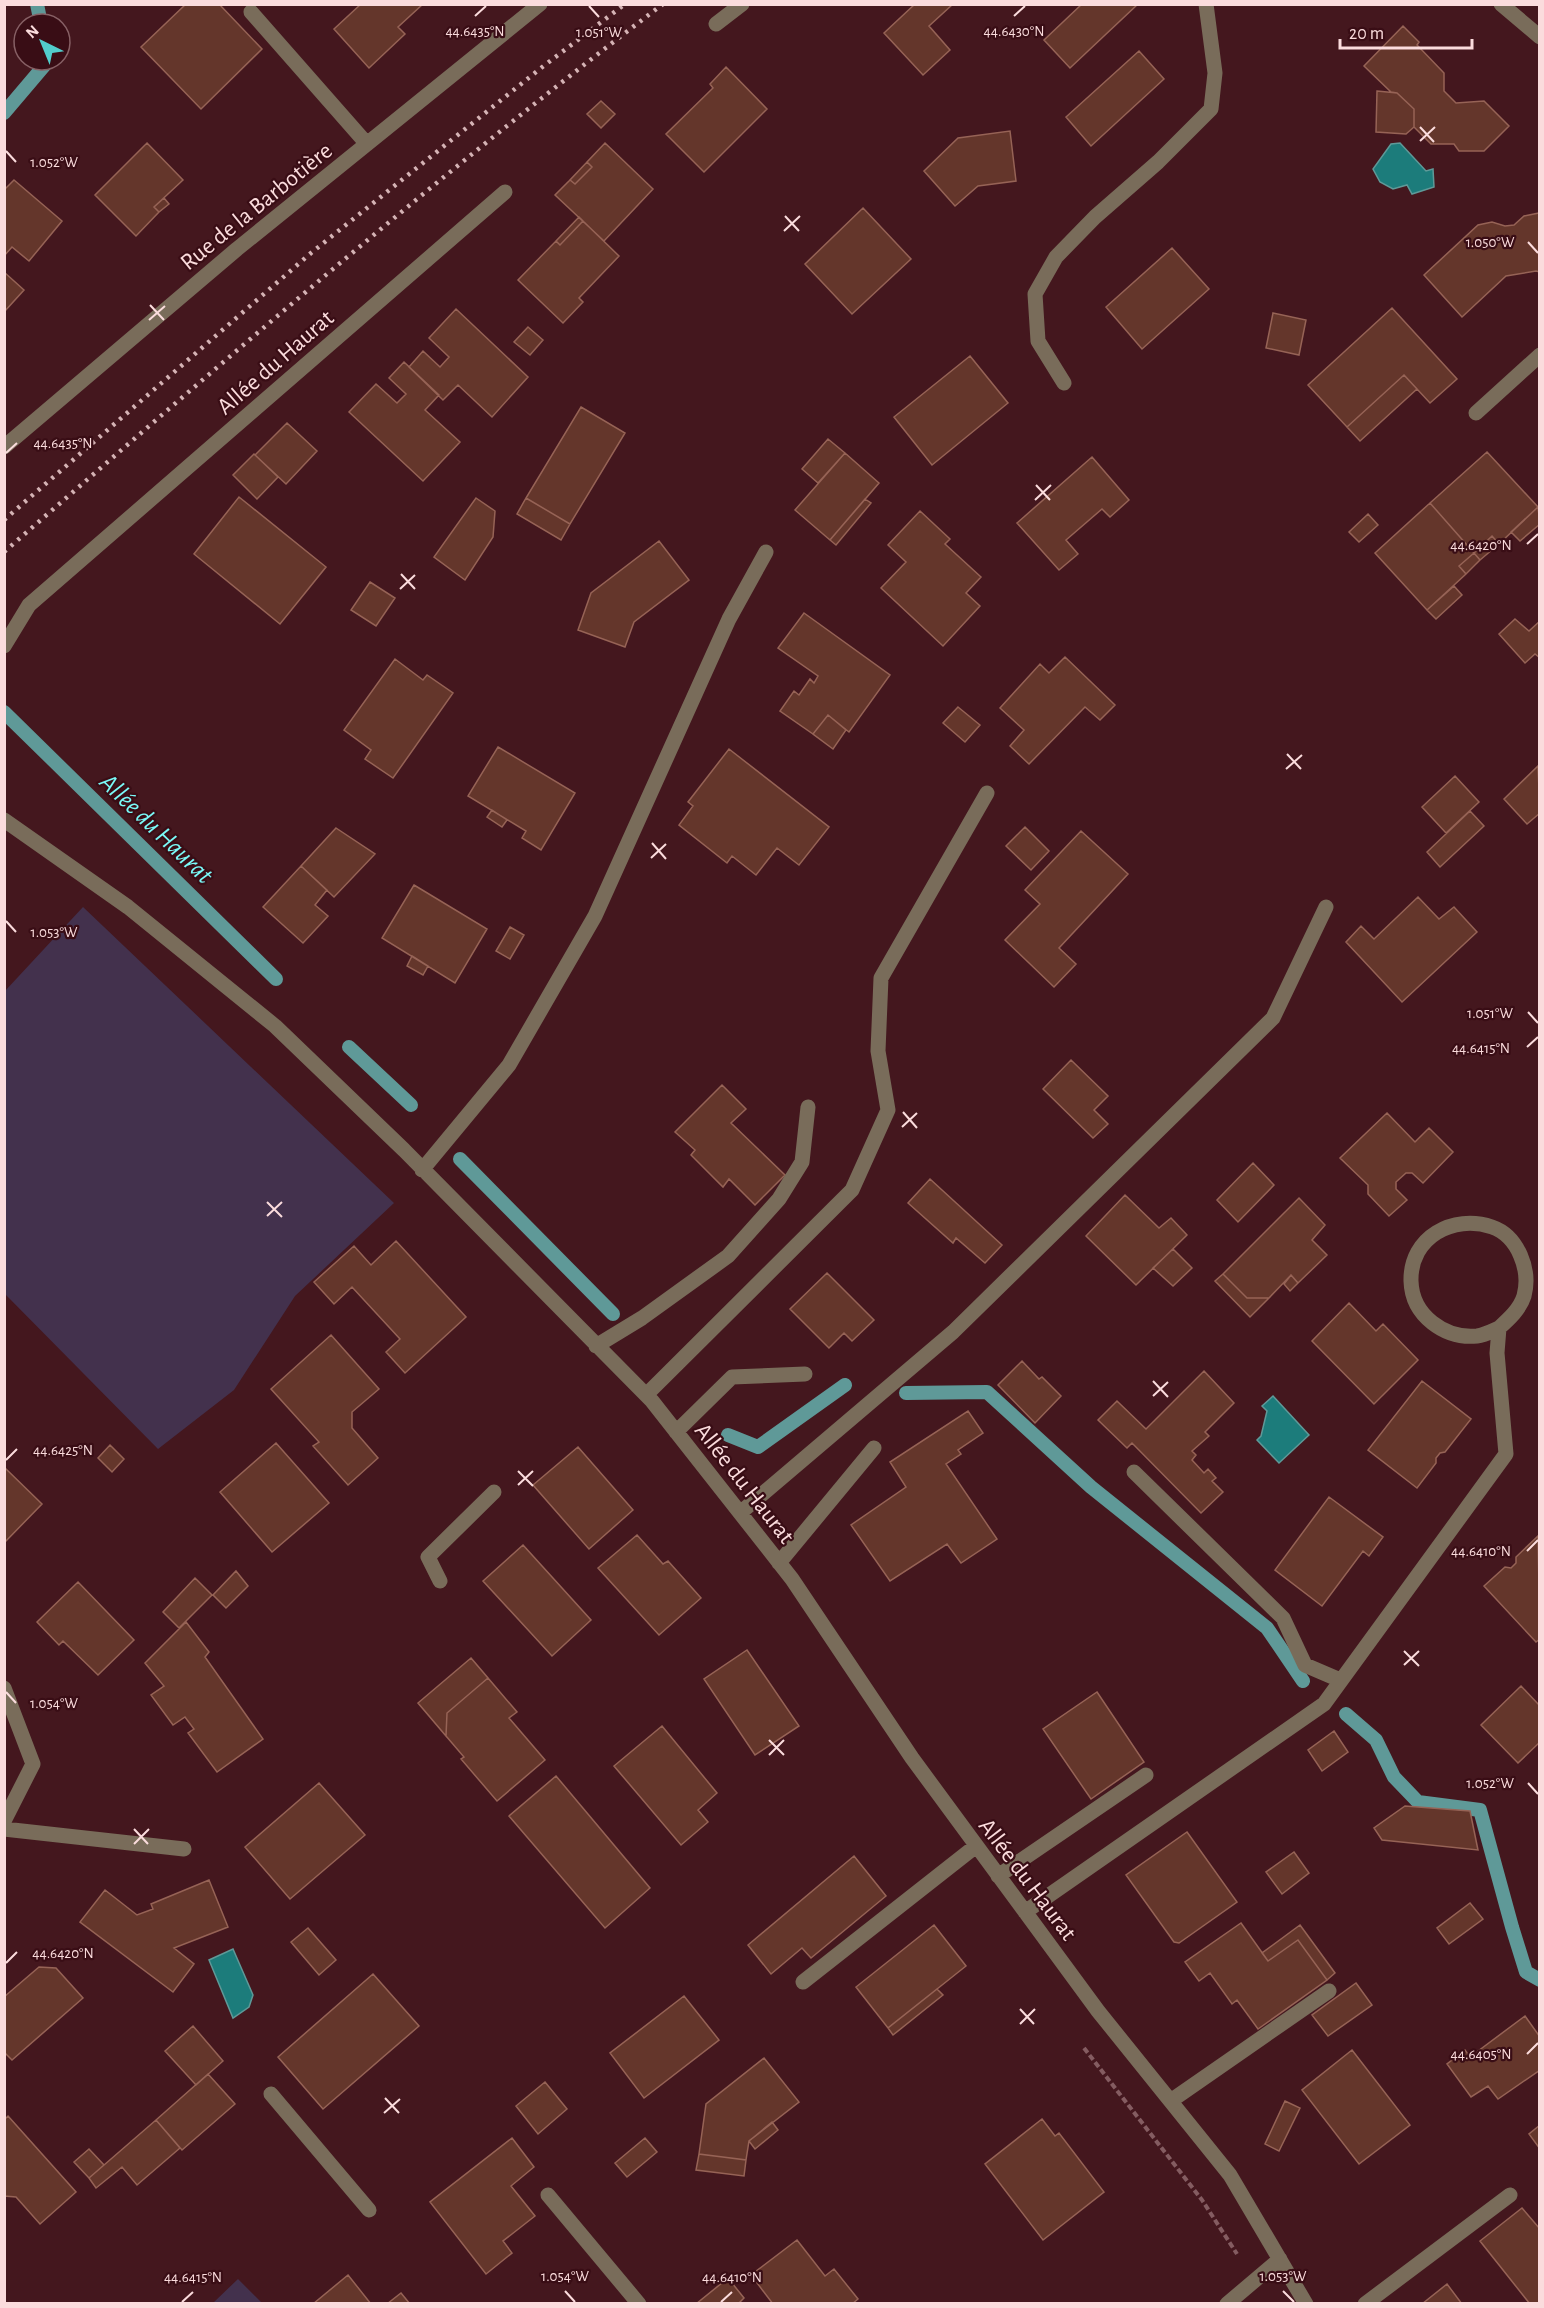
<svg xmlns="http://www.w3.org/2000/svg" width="1544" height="2308" font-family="'Alegreya Sans',sans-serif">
  <rect width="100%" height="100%" fill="#44171e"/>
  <path fill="#43314d" d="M83,907L394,1203L295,1296L234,1390L158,1449L5,1294V991Z
    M238,2279L262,2303H213Z"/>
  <path fill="#1c7c7b" stroke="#5f9998" stroke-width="1.5" d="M1400,143L1426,171L1433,169L1434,187L1412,194L1407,185L1393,189L1380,182L1373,169L1391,144Z
    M1273,1396L1309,1435L1279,1463L1257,1440L1261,1436L1267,1411L1262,1406Z
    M233,1949L253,1995L249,2007L233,2018L209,1960Z"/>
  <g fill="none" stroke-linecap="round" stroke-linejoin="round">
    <path stroke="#5f9998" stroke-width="14" d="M37,4L41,24
      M4,113L49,60
      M4,712L276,979
      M349,1047L411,1105
      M460,1159L613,1314
      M906,1393L987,1392L1091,1487L1267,1628L1303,1681
      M728,1435L758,1447L845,1385
      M1346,1714L1376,1740L1394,1777L1418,1802L1480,1810L1512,1927L1526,1972L1540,1980"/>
  </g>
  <path fill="#64362b" stroke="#966356" stroke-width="1.5" d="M186,4H219L262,49L201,109L141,47Z
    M361,4H423L398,27L405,34L369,68L334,29Z
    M915,4H953L929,26L950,50L923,75L884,33Z
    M1082,4H1138L1070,68L1044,40Z
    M1403,26L1419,42L1417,45L1444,73V91L1456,103L1484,101L1509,126L1484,151H1459L1454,144H1431L1414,127V109L1397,93L1391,92L1364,66Z
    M1139,51L1164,79L1091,146L1066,117Z
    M726,67L767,109L704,172L666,134L713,88L710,84Z
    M1377,91L1397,93L1414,109V127L1406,134L1376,132Z
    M601,101L615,114L601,128L587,114Z
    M1010,131L1016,181L978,186L955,206L924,171L958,138Z
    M147,143L183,180L154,207L159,212L136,236L95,195Z
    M605,143L653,189L604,241L555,195L570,180L575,184L592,167L587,162Z
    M587,162L592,167L575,184L570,180Z
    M14,180L62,221L29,261L12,247L4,256V190Z
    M164,198L169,204L159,212L154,207Z
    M863,208L911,259L852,314L805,264Z
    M1539,213L1540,272L1536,271L1506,276L1462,317L1424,275L1478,225L1492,222L1505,226L1514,225L1524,216Z
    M579,217L583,221L560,245L556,241Z
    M583,221L619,256L579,298L583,302L563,323L518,280L556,241L560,245Z
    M1172,248L1209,289L1142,349L1106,307Z
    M4,272L24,290L4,312Z
    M1392,308L1457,379L1430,403L1404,375L1347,427L1308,385Z
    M456,309L528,377L492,417L458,385L443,400L409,367L423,351L440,367L449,357L429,338Z
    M1273,313L1306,320L1299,355L1266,348Z
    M528,327L543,340L530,355L514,342Z
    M970,356L1008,403L932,465L894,417Z
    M404,362L439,395L425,410L460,442L423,481L349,412L376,384L397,403L406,394L389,378Z
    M1404,375L1417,389L1360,441L1347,427Z
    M581,407L625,433L570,524L526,498Z
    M287,423L317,451L286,484L255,455Z
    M828,439L845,453L818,483L802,469Z
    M1487,452L1538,507L1499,544L1492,536L1474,553L1430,503Z
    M845,453L879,483L830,540L795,510Z
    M254,454L278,477L257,499L233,475Z
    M1092,457L1129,500L1110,517L1102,509L1066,540L1078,554L1059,570L1017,523Z
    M239,497L326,567L280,624L194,554Z
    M476,498L495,511L493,537L465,580L434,557Z
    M526,498L570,524L561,540L517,514Z
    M865,499L871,503L836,545L830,540Z
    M1430,503L1474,553L1459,566L1466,574L1427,610L1375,553Z
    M1538,507L1540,524L1520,541L1511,532Z
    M920,511L950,539L945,544L981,577L966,593L980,606L943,646L881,588L906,562L888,545Z
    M1368,514L1378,525L1359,542L1349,532Z
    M1492,536L1499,544L1480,560L1474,553Z
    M659,541L689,580L634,622L625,647L578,630L591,593Z
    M1474,553L1480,560L1466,574L1459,566Z
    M370,582L395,598L376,626L351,610Z
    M1454,586L1462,595L1436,619L1427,610Z
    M804,613L890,675L849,732L828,715L813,734L780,711L794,691L799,695L810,679L814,683L818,676L778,648Z
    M1515,619L1529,631L1540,621V658L1535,654L1525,663L1499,634Z
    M1065,657L1115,705L1100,720L1085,707L1029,764L1010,746L1024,730L1000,708L1040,664L1049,673Z
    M395,659L423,680L427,675L453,693L393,778L365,759L371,750L344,730Z
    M958,707L980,725L965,742L943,723Z
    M828,715L846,730L833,749L813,734Z
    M498,747L575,793L541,850L522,838L526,831L468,796Z
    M729,749L829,827L799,865L777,848L756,875L732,856L727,863L679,825L693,806L688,802Z
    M1538,766L1540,813L1527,824L1504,799Z
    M1455,776L1479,802L1446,833L1422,807Z
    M492,810L507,820L502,827L487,817Z
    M1470,811L1484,826L1440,867L1427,852Z
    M1025,827L1049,851L1031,870L1006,846Z
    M336,828L375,854L334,897L301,866Z
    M1081,831L1128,874L1059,948L1076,964L1054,987L1005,940L1040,904L1025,890Z
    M301,866L327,890L315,905L328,916L303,943L263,907Z
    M414,885L487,929L455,983L382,938Z
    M1418,897L1439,919L1454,907L1477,932L1402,1002L1346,942L1361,926L1374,939Z
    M510,927L524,935L510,959L496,951Z
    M412,956L428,966L423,975L407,966Z
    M1071,1060L1108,1096L1094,1110L1108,1124L1093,1138L1043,1089Z
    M722,1085L746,1109L731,1123L785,1175L755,1205L729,1179L723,1187L691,1155L695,1150L675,1132Z
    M1387,1113L1415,1142L1429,1128L1453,1152L1423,1183L1412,1173H1406L1396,1182V1189L1407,1200L1389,1216L1368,1194V1185L1340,1158Z
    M1253,1163L1274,1185L1238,1222L1217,1200Z
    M930,1179L1002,1245L985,1263L956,1238L953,1243L908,1203Z
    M1125,1195L1159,1228L1171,1218L1187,1235L1136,1285L1086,1236Z
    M1299,1198L1325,1225L1312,1240L1327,1255L1298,1283L1291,1275L1269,1298H1247L1223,1274Z
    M396,1241L466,1317L405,1373L386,1352L400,1339L352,1287L334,1304L314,1282L354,1246L371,1265Z
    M1173,1249L1192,1268L1173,1286L1153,1268Z
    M827,1273L874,1320L852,1341L844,1333L829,1348L790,1309Z
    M1223,1274L1247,1298H1269L1250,1317L1215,1281Z
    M1291,1275L1298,1283L1290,1291L1284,1284Z
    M1349,1303L1376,1331L1383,1324L1418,1360L1374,1404L1312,1341Z
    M331,1335L379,1389L352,1412V1428L378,1458L348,1485L313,1446L319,1442L271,1389Z
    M1022,1361L1039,1379L1042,1377L1061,1396L1035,1423L998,1385Z
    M1204,1371L1234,1403L1205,1432L1209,1436L1192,1451L1196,1455L1192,1460L1204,1473L1208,1469L1216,1478L1212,1481L1223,1492L1201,1513L1132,1443L1127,1448L1098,1420L1117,1401L1146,1429Z
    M1422,1381L1471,1419L1445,1452L1440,1453L1436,1458V1463L1417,1488L1368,1450Z
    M968,1411L983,1433L958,1450L961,1454L946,1464L997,1539L961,1563L947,1544L890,1581L851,1525L906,1487L890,1462Z
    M276,1443L329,1503L272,1552L220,1492Z
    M110,1445L124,1459L112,1472L98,1458Z
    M578,1447L633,1510L589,1549L533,1485Z
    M4,1467L42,1504L5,1542H4Z
    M1329,1497L1383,1537L1369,1556L1363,1551L1322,1606L1275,1570Z
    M637,1535L663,1564L668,1561L701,1598L659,1635L598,1568Z
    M1538,1536L1540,1639L1536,1642L1484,1586L1505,1567L1511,1568L1516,1563V1557Z
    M523,1545L591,1620L552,1656L483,1581Z
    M236,1571L248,1586L226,1608L213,1595Z
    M195,1578L212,1595L179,1628L163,1612Z
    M78,1582L134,1640L98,1675L63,1641L59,1645L37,1622Z
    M186,1622L209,1652L205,1657L263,1739L217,1772L188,1733L194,1729L185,1717L173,1725L151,1695L164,1686L145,1663Z
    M747,1650L799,1726L755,1755L704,1679Z
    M471,1658L488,1678L447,1713L446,1736L418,1703Z
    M488,1678L517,1712L509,1718L545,1760L497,1801L461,1759L464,1757L446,1736L447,1713Z
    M1521,1686L1540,1706V1742L1518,1763L1481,1725Z
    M1097,1692L1144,1762L1091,1799L1043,1729Z
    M662,1726L717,1793L698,1810L708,1822L681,1845L614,1766Z
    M1334,1731L1348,1752L1322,1771L1308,1750Z
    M556,1776L650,1888L605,1928L509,1816Z
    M319,1783L365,1835L290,1899L245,1847Z
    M1405,1806L1470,1811L1478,1850L1382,1840L1374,1828Z
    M1187,1832L1237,1902L1179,1943L1174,1942L1126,1875Z
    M1294,1852L1309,1873L1282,1894L1266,1872Z
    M854,1856L886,1896L811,1958L802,1948L771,1974L748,1945Z
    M209,1880L228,1927L174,1948L194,1964L173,1992L80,1922L105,1890L137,1915L153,1909L151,1904Z
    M1470,1903L1483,1919L1449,1944L1437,1928Z
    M1241,1923L1268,1961L1298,1940L1327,1980L1258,2029L1237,2000L1232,2004L1210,1973L1199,1981L1185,1962Z
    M934,1925L966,1966L888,2028L856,1987Z
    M1300,1925L1335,1973L1327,1980L1298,1940L1268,1961L1262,1953Z
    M308,1928L336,1960L319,1975L291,1942Z
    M39,1967L56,1968L83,1998L12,2060L4,2052V1997Z
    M373,1974L419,2026L323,2109L278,2057Z
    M1356,1983L1372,2005L1328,2036L1312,2015Z
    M937,1989L943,1995L893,2035L888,2028Z
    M684,1996L719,2040L644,2098L610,2053Z
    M1525,2016L1540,2037V2070L1498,2099L1488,2086L1471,2097L1447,2064L1465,2050L1470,2057Z
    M193,2026L223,2061L196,2085L165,2051Z
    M1352,2050L1410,2125L1359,2164L1302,2090Z
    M764,2058L799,2102L749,2141L746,2160L699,2154L706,2104Z
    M208,2074L235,2104L182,2150L156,2120Z
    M545,2082L567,2109L538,2134L516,2106Z
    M1285,2101L1300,2108L1279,2151L1265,2144Z
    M8,2116L76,2192L40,2224L16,2197L4,2196V2120Z
    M1042,2119L1055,2136L1059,2133L1104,2192L1043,2240L985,2164Z
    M156,2120L180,2148L137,2185L122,2167L96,2188L89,2178Z
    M772,2122L778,2130L755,2149L749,2141Z
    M1540,2125V2149L1529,2134Z
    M512,2138L534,2167L511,2186L535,2216L503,2241L512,2253L486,2274L430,2202Z
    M645,2138L657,2152L627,2177L615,2163Z
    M89,2149L104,2165L89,2178L74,2162Z
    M699,2154L746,2160L744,2176L696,2170Z
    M1522,2208L1540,2229V2304H1530L1480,2241Z
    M797,2240L825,2276L834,2269L858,2299L852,2304H773L751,2275Z
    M348,2275L371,2304H313Z
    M728,2278L744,2298L738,2304H696Z
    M1447,2284L1462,2304H1422Z
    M401,2293L410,2304H387Z"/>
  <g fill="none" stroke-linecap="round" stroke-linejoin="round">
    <path stroke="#845c61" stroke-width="4" stroke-dasharray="6 3" stroke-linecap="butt" d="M1084,2048L1202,2200L1237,2254"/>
    <path stroke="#796c5a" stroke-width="15" d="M1501,4L1540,37
      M251,12L367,144
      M716,24L742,4
      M1064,383L1038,341L1035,294L1056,257L1095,217L1158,162L1211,109L1215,73L1206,4
      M1476,413L1540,355
      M4,447L237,249L540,4
      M4,646L29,605L505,192
      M4,820L128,907L275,1026L404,1150L652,1401L792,1579L912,1758L1098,2011L1230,2175L1306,2304
      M422,1170L509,1065L595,916L729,619L766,552
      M596,1346L642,1318L728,1256L779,1199L802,1162L808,1107
      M646,1395L852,1190L888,1110L878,1051L881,978L987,793
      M676,1432L732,1377L805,1374
      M1134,1472L1283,1618L1305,1665L1340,1680
      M740,1513L953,1332L1273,1018L1326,907
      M779,1563L874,1448
      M440,1581L428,1557L494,1492
      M4,1688L33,1764L4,1821
      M4,1829L184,1849
      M998,1876L1146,1775
      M1025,1912L1324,1704L1506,1454L1497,1353L1499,1328C1509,1319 1520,1309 1524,1296C1531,1270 1518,1236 1492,1227C1453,1214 1410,1237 1411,1281C1412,1316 1445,1339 1477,1336C1485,1335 1492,1331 1499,1328
      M803,1982L976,1846
      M271,2094L369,2210
      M1172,2100L1329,1991
      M548,2195L639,2304
      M1227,2304L1280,2259
      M1365,2304L1510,2195"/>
    <path stroke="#d5b3b5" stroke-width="4.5" stroke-dasharray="3 6" stroke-linecap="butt" d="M4,520L311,253L541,68L625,4
      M4,552C220,364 435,177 663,4"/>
  </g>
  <path fill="none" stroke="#fbdcdd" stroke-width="2" d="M589,6L599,17M475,16L486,6M1014,16L1025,6M1420,127L1434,142M1420,141L1435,127M6,151L16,162M785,216L799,231M784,231L800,216M1528,242L1538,253M150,305L164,320M149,320L165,306M6,453L17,443M1036,485L1050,500M1035,500L1051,485M1527,544L1538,534M401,574L415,589M400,589L415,575M1287,754L1301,769M1286,769L1302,755M652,843L666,859M651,858L666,844M6,921L16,932M1528,1012L1538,1023M1527,1047L1538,1037M903,1112L917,1128M902,1127L917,1113M267,1202L282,1217M267,1216L282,1202M1153,1381L1168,1397M1153,1396L1168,1382M6,1460L17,1449M518,1471L533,1486M518,1485L533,1471M1527,1551L1538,1540M1404,1651L1419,1666M1404,1665L1419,1651M6,1692L16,1703M769,1740L784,1755M769,1755L784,1740M1528,1783L1538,1794M134,1829L148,1844M134,1844L149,1829M6,1963L17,1952M1020,2009L1034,2024M1020,2024L1035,2009M1527,2054L1538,2043M385,2098L399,2113M384,2113L400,2099M565,2291L575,2302M1283,2291L1294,2302M182,2302L193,2292M721,2302L732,2292"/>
  <g text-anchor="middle" stroke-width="4.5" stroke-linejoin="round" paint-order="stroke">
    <g font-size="24" fill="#fbdcdd" stroke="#390d15">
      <text transform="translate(256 206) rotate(-39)" y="8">Rue de la Barbotière</text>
      <text transform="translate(275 362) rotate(-41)" y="8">Allée du Haurat</text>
      <text transform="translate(745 1483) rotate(52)" y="8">Allée du Haurat</text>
      <text transform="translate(1028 1879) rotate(53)" y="8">Allée du Haurat</text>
    </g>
    <g font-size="26" font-style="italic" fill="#7afaf8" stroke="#390d15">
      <text transform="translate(157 828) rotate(44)" y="9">Allée du Haurat</text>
    </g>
  </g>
  <g font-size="15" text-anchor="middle" fill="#fbdcdd" stroke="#390d15" stroke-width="4.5" stroke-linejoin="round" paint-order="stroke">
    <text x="475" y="36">44.6435°N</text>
    <text x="1014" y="36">44.6430°N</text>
    <text x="599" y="37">1.051°W</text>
    <text x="54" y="167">1.052°W</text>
    <text x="1490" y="247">1.050°W</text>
    <text x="63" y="448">44.6435°N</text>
    <text x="1481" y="550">44.6420°N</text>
    <text x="54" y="937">1.053°W</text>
    <text x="1490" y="1018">1.051°W</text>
    <text x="1481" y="1053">44.6415°N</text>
    <text x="63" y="1455">44.6425°N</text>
    <text x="1481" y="1556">44.6410°N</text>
    <text x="54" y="1708">1.054°W</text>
    <text x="1490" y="1788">1.052°W</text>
    <text x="63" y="1958">44.6420°N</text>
    <text x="1481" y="2059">44.6405°N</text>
    <text x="565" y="2281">1.054°W</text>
    <text x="1283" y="2281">1.053°W</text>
    <text x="193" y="2282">44.6415°N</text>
    <text x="732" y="2282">44.6410°N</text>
  </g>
  <rect width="1544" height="2308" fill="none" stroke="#fbdcdd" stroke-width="12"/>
  <g transform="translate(42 42) rotate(317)"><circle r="28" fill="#390d15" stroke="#876065" stroke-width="1.5"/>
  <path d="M0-4.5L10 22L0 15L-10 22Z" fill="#52cdcc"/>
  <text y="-9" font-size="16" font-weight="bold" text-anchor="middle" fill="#fbdcdd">N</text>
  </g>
  <path d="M1340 39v9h132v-9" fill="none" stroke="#fbdcdd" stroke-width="3"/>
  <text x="1349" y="39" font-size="18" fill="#fbdcdd" stroke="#390d15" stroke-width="4.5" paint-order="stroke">20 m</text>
</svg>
